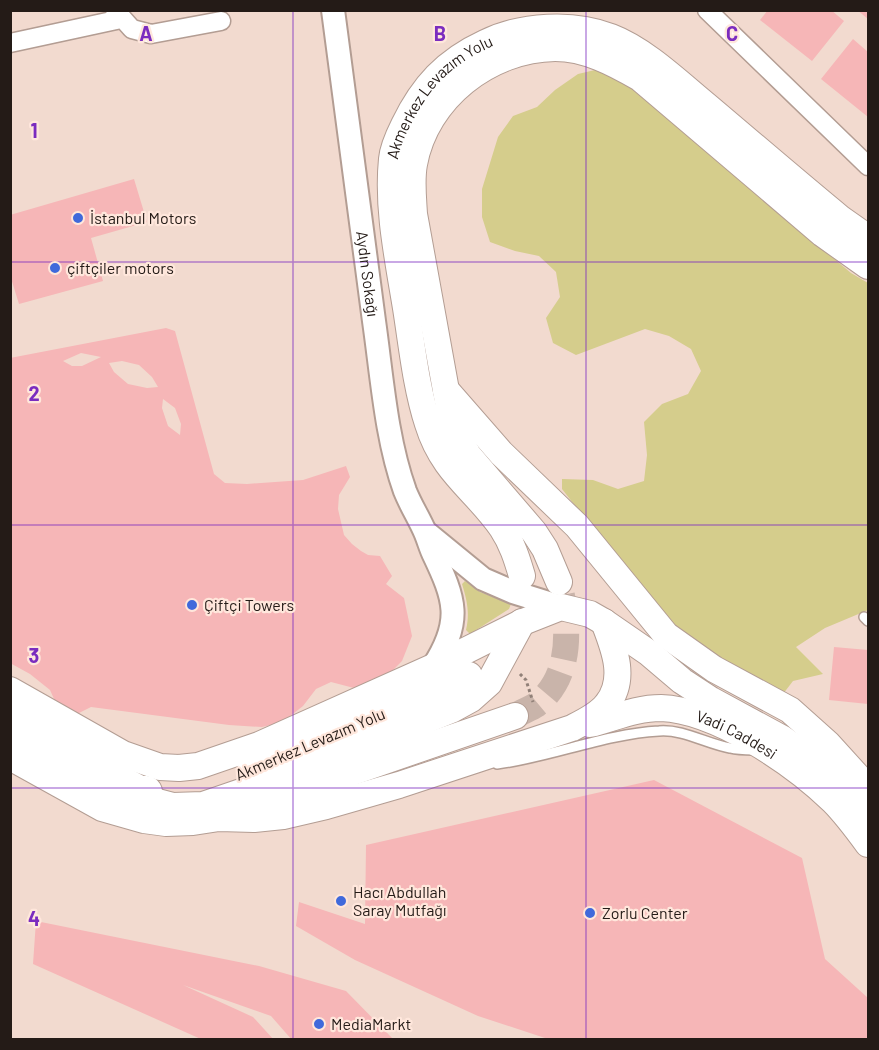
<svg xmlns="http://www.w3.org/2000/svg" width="879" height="1050" font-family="Barlow,sans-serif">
  <rect width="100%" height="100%" fill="#f2dacf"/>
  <path fill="#d5cd8c" d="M595,70L620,78L851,273L868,283V610L825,628L796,647L823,674L793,681L783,694L678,637L562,489V479L593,480L618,489L644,481L647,455L644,422L662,404L688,394L701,371L691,349L669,336L645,329L576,355L553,343L546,318L560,297L556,272L539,256L515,251L490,242L482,217V189L498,137L513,116L537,107L555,90L578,74Z
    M465,581L480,592L511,604L509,609L470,634L466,630C470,613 467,600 462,584Z"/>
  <path fill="#f6b6b7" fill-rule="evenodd" d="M768,10H831L844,21L812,61L760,20Z
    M857,10H868V19Z
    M853,39L868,52V117L821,79Z
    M134,179L147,222L91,238L103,281L19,304L10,275V215Z
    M166,328L175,331L214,474L225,483L247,484L303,480L346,466L350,477L339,495L338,509L344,535L352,544L361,551L368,555L380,556L392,576L386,584L404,598L412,636L402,661L388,675L370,680L375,688L360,693L354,688L331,682L316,689L303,706L289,717L275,724L262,727L229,725L91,707L73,716L59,710L50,690L30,674L10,663V358ZM81,353L101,357L82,366H72L63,361ZM122,361L139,365L152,377L158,387L147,388L128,384L114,372L109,363ZM163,399L175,408L181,424L180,435L168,426L162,408Z
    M834,647L868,650V704L829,700Z
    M654,780L802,858L825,959L868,998V1040H551L478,1016L355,960L296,926L299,902L365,924L366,845Z
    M36,921L259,966L346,991L394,1040H292L271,1016L183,985L253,1017L274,1040H203L33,964Z"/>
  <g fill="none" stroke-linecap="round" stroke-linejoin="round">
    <path stroke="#c9b4aa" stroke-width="26" stroke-dasharray="26 13" stroke-linecap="butt" d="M515,716C521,712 530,709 536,705C574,675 569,624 559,582"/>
    <defs>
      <path id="service" d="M864,617L868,621
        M497,764C552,757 604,734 659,731C683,729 707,744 730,748C738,750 746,750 753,750"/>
      <path id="minor" d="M115,10L132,29L151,34L221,21
        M707,10L868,166
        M10,43L121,19"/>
      <g id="tertiary">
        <path id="s1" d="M333,10C347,114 360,218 374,321C382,377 386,438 405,491C411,506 419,518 425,532C428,539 430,546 433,553C455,599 463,621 433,667"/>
        <path d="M428,534L483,579L513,592L561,607"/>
      </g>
      <g id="secondary">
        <path d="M446,390L501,453L577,526L666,635L714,669L790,710L828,744L868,788"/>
        <path id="s2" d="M522,576C517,559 512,543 502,528C476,490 443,473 428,424C416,387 412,346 406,308C398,259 387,208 392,159C393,148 399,135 404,125C423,86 446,61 485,43C522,25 573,22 611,37C645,50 679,83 707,106C752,144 796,182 841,219L868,238"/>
        <path d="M559,582L545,549L534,532L468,455L459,440L449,407L414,214C413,197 411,180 414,164C426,98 489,49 555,48C586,48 614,63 640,78L823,234L868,266"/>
        <path d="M10,690L123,754L160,767L179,768L198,766L259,745L433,667L523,622L561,607L590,614L604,622L649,653L682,681L711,700L783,739L811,759L840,782L868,812"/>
        <path d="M10,709L103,769L146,792L154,801L173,806L203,805L241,792L360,747L451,710L471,699L489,683L522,622"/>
        <path id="s3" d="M590,724C614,718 636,708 661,708C716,710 794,763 833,801C846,814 857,829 868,844"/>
        <path d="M10,757L102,808L144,820L166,823L193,822L219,818L254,819L283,816L326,806L399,785L572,728C584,722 599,715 607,704C627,679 614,648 604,622"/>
        <path d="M250,771L469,675"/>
        <path d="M245,809L515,716"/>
      </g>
      <path id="trunk" d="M10,735C42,753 87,787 122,793C130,794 138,793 146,792"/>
    </defs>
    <use href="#service" stroke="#b39d93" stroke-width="12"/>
    <use href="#minor" stroke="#b39d93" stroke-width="21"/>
    <use href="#tertiary" stroke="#b39d93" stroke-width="26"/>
    <use href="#secondary" stroke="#b39d93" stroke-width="28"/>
    <use href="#trunk" stroke="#b39d93" stroke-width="34"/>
    <path stroke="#918078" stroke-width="3" stroke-dasharray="3 3" stroke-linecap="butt" d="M520,674L526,680L533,702"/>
    <use href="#service" stroke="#fff" stroke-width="9"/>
    <use href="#minor" stroke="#fff" stroke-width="18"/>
    <use href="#tertiary" stroke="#fff" stroke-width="22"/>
    <use href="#secondary" stroke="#fff" stroke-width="26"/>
    <use href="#trunk" stroke="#fff" stroke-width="32"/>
  </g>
  <path fill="none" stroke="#7b2cbf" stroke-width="1.5" stroke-opacity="0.55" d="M293,10V1040M586,10V1040M10,262H868M10,525H868M10,788H868"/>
  <g fill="#4069db" stroke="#ffe7dc" stroke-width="2">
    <circle cx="78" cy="218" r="6"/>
    <circle cx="55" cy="268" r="6"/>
    <circle cx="192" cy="605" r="6"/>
    <circle cx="341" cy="901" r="6"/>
    <circle cx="590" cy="913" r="6"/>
    <circle cx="319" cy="1024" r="6"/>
  </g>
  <g text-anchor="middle" stroke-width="4.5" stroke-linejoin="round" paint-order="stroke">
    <g font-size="16" fill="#241b17" stroke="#ffe7dc">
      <text dy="6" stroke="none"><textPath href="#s2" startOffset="530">Akmerkez Levazım Yolu</textPath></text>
      <text dy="6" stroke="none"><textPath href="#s1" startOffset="266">Aydın Sokağı</textPath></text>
      <text dy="6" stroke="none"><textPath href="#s3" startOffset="154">Vadi Caddesi</textPath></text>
      <text transform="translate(310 744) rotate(-23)" y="6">Akmerkez Levazım Yolu</text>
    </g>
    <g font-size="16" fill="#241b17" stroke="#ffe7dc" text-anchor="start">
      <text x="90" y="224">İstanbul Motors</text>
      <text x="67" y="274">çiftçiler motors</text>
      <text x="204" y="611">Çiftçi Towers</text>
      <text x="353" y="898">Hacı Abdullah<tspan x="353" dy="18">Saray Mutfağı</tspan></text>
      <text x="602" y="919">Zorlu Center</text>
      <text x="331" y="1030">MediaMarkt</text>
    </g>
  </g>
  <g font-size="20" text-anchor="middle" font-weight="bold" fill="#7b2cbf" stroke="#ffe7dc" stroke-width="4.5" stroke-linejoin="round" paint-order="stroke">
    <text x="146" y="41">A</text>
    <text x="440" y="41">B</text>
    <text x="732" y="41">C</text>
    <text x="34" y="138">1</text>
    <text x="34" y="401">2</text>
    <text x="34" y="663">3</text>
    <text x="34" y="926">4</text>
  </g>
  <rect width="879" height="1050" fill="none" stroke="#241b17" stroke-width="24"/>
</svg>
